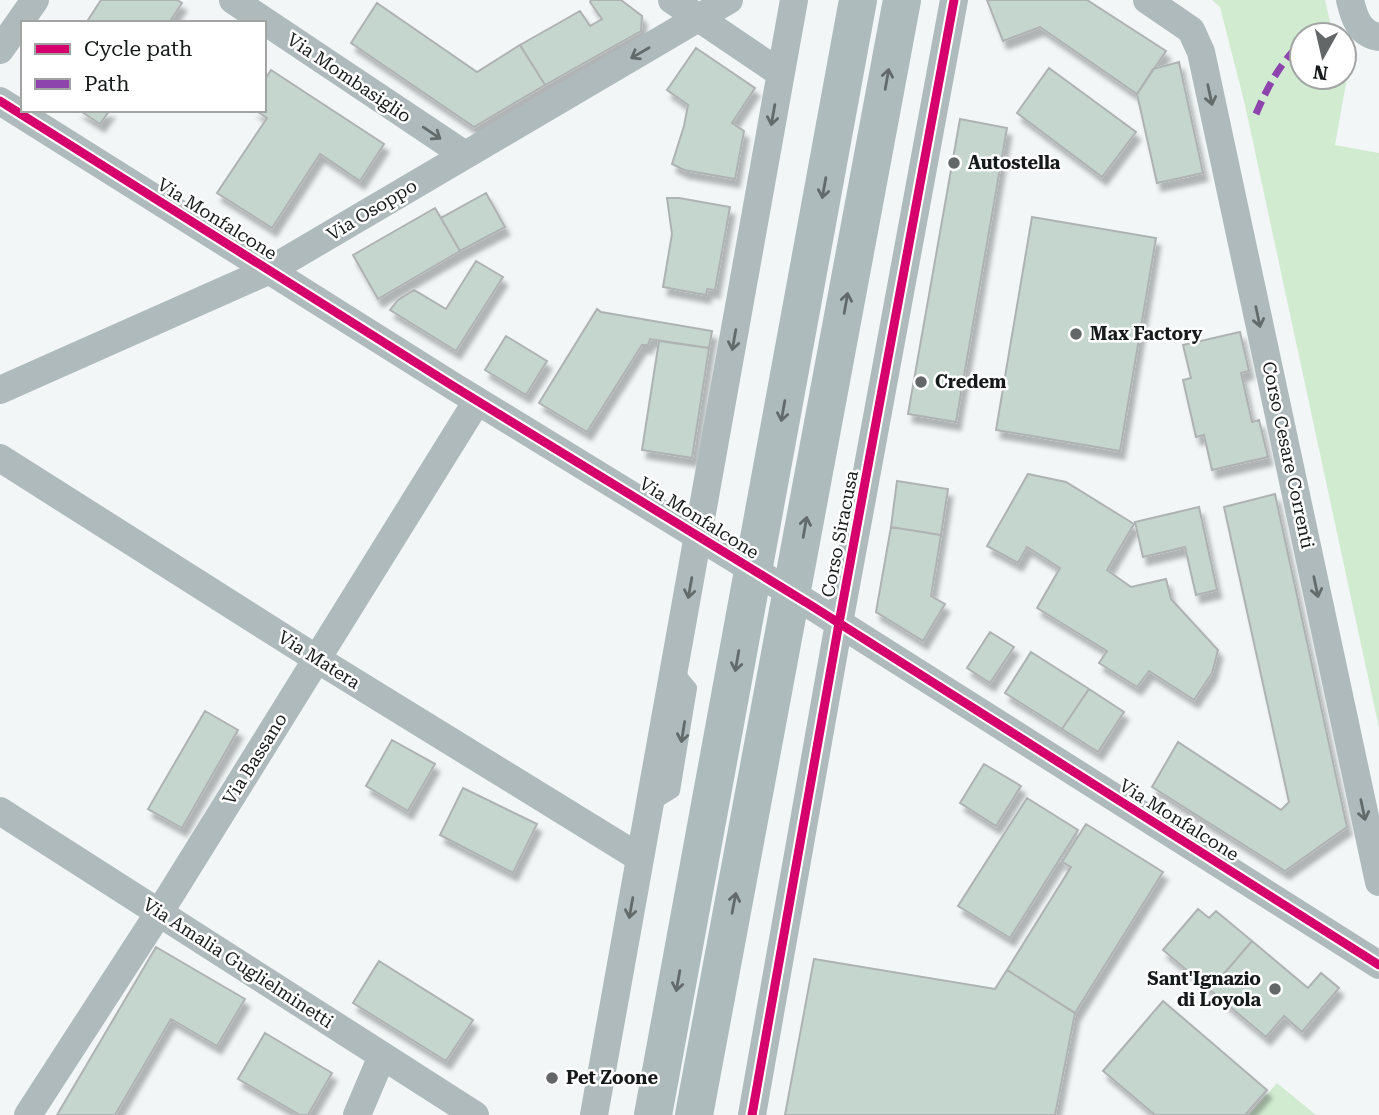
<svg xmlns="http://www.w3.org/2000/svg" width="1379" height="1115" font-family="'Roboto Serif',serif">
  <defs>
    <filter id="shadow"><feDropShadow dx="4.5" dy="8" stdDeviation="2" flood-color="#0004"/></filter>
  </defs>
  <rect width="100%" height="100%" fill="#f2f6f6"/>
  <path fill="#d0ebd0" d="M1212,0H1325L1333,35H1302V77H1344V45L1352,50L1335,145L1379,153V728L1245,105L1220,7Z
    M1277,1083L1316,1115H1249Z"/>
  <path fill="#c5d6cf" stroke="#afb2b2" stroke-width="2" filter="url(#shadow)" d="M101,0H177L182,3L169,23H86Z
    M591,0H621L642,16L641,31L545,85L520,45L580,11L590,26L602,19L590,2Z
    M987,0H1087L1166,51L1137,94L1040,27L1003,41Z
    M377,3L477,72L520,45L545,85L474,127L351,43Z
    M696,48L755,88L732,123L744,131L735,179L684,170L672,164L684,126L688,105L667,90Z
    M1179,62L1203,173L1157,183L1137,94L1153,69Z
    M1049,68L1136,132L1102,177L1017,113Z
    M271,70L384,144L360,181L320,154L272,228L217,193L267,118L255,110H264V81Z
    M79,110H110L100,124Z
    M960,119L1007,128L956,422L908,414Z
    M486,193L505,227L460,251L441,218Z
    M667,198H679L730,207L715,290L707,289L706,295L663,287L672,234Z
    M435,208L460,251L378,299L353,255Z
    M1032,217L1156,238L1120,451L996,430Z
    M476,261L503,277L456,351L390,310L398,300L414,290L446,309Z
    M597,309L601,312L712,331L709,348L650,339L648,345H642L587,432L539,403Z
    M1240,332L1249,371L1241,373L1252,422L1259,420L1268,457L1212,470L1204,435L1196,437L1183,380L1191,378L1183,345Z
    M506,336L547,361L526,395L485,370Z
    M659,341L709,348L692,458L642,450Z
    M1028,474L1066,482L1134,524L1107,570L1131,587L1166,579L1171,599L1218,650L1212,673L1194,700L1149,671L1137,687L1099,663L1107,651L1037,608L1060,568L1027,547L1018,563L987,546Z
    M897,481L948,489L941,535L891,527Z
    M1275,494L1347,827L1285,871L1152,787L1178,742L1281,810L1289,802L1224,507Z
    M1199,507L1217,590L1196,595L1185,547L1143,557L1135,522Z
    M891,527L941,535L931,596L945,604L923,641L876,612Z
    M990,632L1014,647L990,683L967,668Z
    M1031,652L1089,689L1062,729L1005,693Z
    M1089,689L1124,712L1098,752L1062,729Z
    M205,711L238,730L182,828L148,809Z
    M392,740L435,764L408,811L366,786Z
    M984,764L1021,786L996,826L960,803Z
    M463,788L537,824L513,873L440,835Z
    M1027,798L1078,830L1010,938L958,906Z
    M1086,824L1163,872L1075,1013L1007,970L1071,867L1062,862Z
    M1198,909L1209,918L1216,911L1252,941L1210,990L1163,950Z
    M1252,941L1308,988L1321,973L1339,988L1302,1032L1284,1016L1266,1037L1210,990Z
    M156,947L245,999L217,1046L171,1019L115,1115H57Z
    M814,959L995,989L1007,970L1075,1013L1055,1115H785Z
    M379,961L473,1020L446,1061L353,1003Z
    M1163,1001L1267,1090L1245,1115H1155L1103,1071Z
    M265,1033L332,1073L308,1115H300L238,1079Z"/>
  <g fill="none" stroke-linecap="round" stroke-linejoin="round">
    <path stroke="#aebabb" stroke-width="14" d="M650,805L673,791L690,688L675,670"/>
    <path stroke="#aebabb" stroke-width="28" d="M233,0L465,155
      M672,0L780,73
      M1147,0L1191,30L1201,52L1379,882
      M1350,0C1354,17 1359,34 1379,37
      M0,50L35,0
      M0,101L453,386L812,606L1379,965
      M0,390L270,270L729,0
      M0,458L317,659L640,858
      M0,811L475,1115
      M28,1115L171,894L477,401
      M357,1115L382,1056
      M594,1115L794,0
      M752,1115L839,623L954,0"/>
    <path stroke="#adbbbd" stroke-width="38" d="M653,1115L858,0
      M694,1115L902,0"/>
    <path stroke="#8e44ad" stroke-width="7" stroke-dasharray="14 7" stroke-linecap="butt" d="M1310,35L1317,28
      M1256,114C1268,86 1280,63 1302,42"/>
    <defs>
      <path id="cycleway" d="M0,101L453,386L812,606L1379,965
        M752,1115L839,623L954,0"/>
    </defs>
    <use href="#cycleway" stroke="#fff" stroke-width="13"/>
    <use href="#cycleway" stroke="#d6006c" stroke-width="9"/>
  </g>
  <defs><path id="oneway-shaft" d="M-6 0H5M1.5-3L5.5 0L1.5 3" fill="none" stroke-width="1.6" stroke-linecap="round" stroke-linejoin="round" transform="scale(1.75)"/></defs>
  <g stroke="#626a6a">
    <use href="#oneway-shaft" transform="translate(640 53) rotate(150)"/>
    <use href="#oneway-shaft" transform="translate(1210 95) rotate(78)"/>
    <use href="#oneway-shaft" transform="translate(773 115) rotate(100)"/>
    <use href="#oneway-shaft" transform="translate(432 133) rotate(34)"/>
    <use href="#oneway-shaft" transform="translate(1258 317) rotate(78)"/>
    <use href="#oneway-shaft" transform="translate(734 340) rotate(100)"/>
    <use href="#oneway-shaft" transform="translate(1316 587) rotate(78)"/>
    <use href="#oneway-shaft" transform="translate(690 588) rotate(100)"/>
    <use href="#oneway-shaft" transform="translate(683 732) rotate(99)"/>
    <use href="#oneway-shaft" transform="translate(1363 810) rotate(78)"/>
    <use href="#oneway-shaft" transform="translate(631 908) rotate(100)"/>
  </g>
  <g stroke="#626a6c">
    <use href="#oneway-shaft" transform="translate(887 79) rotate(-80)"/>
    <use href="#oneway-shaft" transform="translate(824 188) rotate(100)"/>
    <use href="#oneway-shaft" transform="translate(846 303) rotate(-80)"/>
    <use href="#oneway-shaft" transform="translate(783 411) rotate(100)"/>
    <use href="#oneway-shaft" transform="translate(805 527) rotate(-80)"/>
    <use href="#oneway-shaft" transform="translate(737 661) rotate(100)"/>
    <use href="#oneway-shaft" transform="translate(734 903) rotate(-79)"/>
    <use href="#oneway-shaft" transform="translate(678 981) rotate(100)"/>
  </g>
  <g fill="#646767" stroke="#fff" stroke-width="2.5">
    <circle cx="954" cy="163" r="7"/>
    <circle cx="1076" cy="334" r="7"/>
    <circle cx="921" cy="382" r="7"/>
    <circle cx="1275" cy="989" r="7"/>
    <circle cx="552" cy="1078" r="7"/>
  </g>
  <g text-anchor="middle" stroke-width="5" stroke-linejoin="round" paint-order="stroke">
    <g font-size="18" fill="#171a1a" stroke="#fff">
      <text transform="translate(349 78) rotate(34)" y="6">Via Mombasiglio</text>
      <text transform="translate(372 210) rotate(-31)" y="6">Via Osoppo</text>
      <text transform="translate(217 219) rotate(32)" y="6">Via Monfalcone</text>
      <text transform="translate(1288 455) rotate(78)" y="6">Corso Cesare Correnti</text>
      <text transform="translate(699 518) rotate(32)" y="6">Via Monfalcone</text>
      <text transform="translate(840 534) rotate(-79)" y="6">Corso Siracusa</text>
      <text transform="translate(319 660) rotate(32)" y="6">Via Matera</text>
      <text transform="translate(255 759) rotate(-58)" y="6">Via Bassano</text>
      <text transform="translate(1179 820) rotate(32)" y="6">Via Monfalcone</text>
      <text transform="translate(238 963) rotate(33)" y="6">Via Amalia Guglielminetti</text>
    </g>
    <g font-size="18" font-weight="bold" fill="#171a1a" stroke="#fff" text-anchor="start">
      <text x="968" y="169">Autostella</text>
      <text x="1090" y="340">Max Factory</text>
      <text x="935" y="388">Credem</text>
      <text x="1261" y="985" text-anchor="end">Sant'Ignazio<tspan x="1261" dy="21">di Loyola</tspan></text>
      <text x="566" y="1084">Pet Zoone</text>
    </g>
  </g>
  <rect x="21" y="21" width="245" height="91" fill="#ffffff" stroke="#a2a3a3" stroke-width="2"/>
  <rect x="35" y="44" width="35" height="10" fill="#d6006c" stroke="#a2a3a3" stroke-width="2"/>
  <text x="84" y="56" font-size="21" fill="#171a1a">Cycle path</text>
  <rect x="35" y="79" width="35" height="10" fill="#8e44ad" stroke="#a2a3a3" stroke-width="2"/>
  <text x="84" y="91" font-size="21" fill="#171a1a">Path</text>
  <g transform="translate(1323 56) rotate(188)"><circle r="33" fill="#ffffff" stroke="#a2a3a3" stroke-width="2"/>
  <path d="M0-5L12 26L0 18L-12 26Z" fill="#646767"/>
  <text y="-10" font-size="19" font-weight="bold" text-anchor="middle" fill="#171a1a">N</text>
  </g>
</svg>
